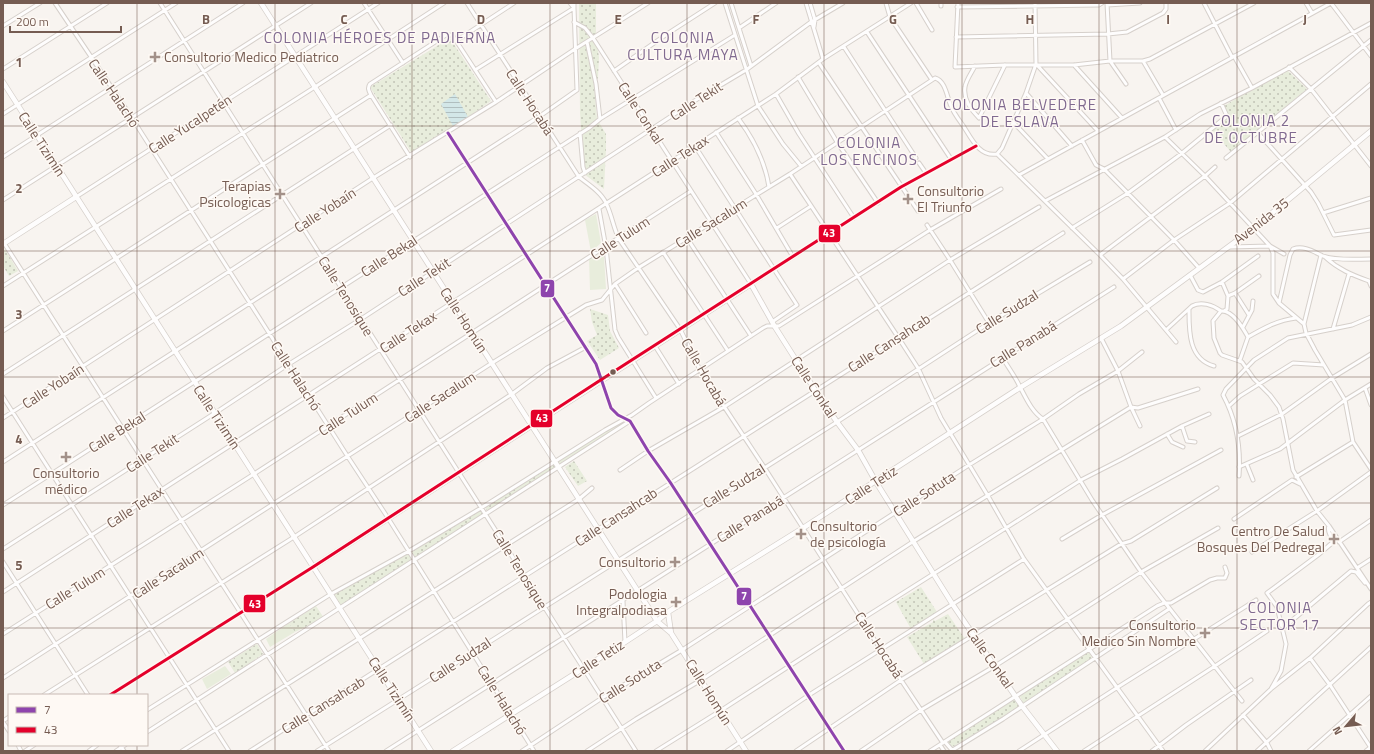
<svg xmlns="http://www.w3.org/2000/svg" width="1374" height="754" font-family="'Titillium Web',sans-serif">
  <defs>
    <pattern id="park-dots" width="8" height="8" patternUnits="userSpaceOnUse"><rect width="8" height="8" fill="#e8eddc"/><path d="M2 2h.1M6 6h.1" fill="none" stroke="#c1c3b5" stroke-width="1.8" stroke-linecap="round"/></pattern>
    <pattern id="water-rules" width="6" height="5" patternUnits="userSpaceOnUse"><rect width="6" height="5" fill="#d3e7e8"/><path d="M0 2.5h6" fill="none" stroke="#b0bebf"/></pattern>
  </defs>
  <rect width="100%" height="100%" fill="#f8f4f0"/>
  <path fill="#e8eddc" d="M596,214L601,243L591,252L585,220Z
    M604,256L606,289L590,290L589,258Z
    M624,420L625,422L559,464L557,461Z
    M289,623L295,632L270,647L266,639Z
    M225,666L231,674L207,689L202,679Z"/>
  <path fill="url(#park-dots)" d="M579,3H596V39L599,57L598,78L594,84L597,119L606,134V149L604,189L584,174L580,113Z
    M450,38L491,101L468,117L411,152L370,87Z
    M1286,69L1307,89L1231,152L1212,130L1230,117L1224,106Z
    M5,249L18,271L9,276L3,266V251Z
    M590,309L608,315L610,331L619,348L600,360L587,341L597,335L592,322Z
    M574,461L587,481L578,486L565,467Z
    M552,463L555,467L488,512L485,507Z
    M481,509L484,514L415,557L411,550Z
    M409,551L414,559L340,608L331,594Z
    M921,587L937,612L911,629L896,602Z
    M316,606L324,618L295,632L289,623Z
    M948,614L965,639L924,664L907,637L933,622V619L935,621Z
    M257,644L263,654L235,673L228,662Z
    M1088,651L1092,658L1024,704L1019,695Z
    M1014,698L1020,707L952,747L948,742L970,726L987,717Z"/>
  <path fill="url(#water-rules)" d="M455,94L468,117L453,126L441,104Z"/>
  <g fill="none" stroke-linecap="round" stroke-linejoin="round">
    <defs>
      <path id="street" d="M55,3L132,118L348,457L388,518L534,751
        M160,3L636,751
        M364,3L403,63
        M467,3L579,177C588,184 601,192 606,203C612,215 613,227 619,239L680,329L700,370L764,467L881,650L943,743
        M725,3L758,106L783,144L801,166
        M731,3L751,66
        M806,3L823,59
        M810,3L815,20L814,27
        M886,3L890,17L932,80
        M916,3L932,30
        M958,3L955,67L1005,65H1074L1110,61H1143L1150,59L1254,3
        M1107,3L1110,61L1126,84
        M1204,3L1232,57
        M1306,3L1312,13
        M1331,3L1371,56
        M1107,5L1140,3
        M941,6V3
        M957,7L1099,5L1102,3
        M574,22L585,28L593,38L751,284L901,187L976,146
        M3,26L40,3
        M739,28L776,3
        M867,32L951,159
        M956,37L1108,34L1127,32L1163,13L1166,9V3
        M456,41L514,3
        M587,42L596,84L600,119
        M844,47L916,158
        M1234,56L1252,88
        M1143,61L1163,95
        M819,63L918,211
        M1036,64L1098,131
        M1074,65L1122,118
        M975,66C972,72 966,80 965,87C963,99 972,111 979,118L1005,65
        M1289,67L1311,89L1371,166
        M3,69L107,3
        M475,70L574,8V3
        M614,71L667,34L715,3
        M798,77L837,142
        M1026,93L1072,146
        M776,94L799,134L854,218
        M1159,98L1176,130
        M3,114L176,3
        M738,118C753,138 765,161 769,187
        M1013,122L1048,159
        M716,132L756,194L793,257
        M448,133L596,364L611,408L618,415L630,421L648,451L670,482L844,751
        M580,133L583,167L585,173
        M1258,133L1311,192L1318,203L1334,235L1371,230
        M1165,137L1205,176L1270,246L1273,253V294L1279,303L1304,324L1306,333L1315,350L1345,400L1353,442L1371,469
        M1082,140L1096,165L1104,169L1174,240L1199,268
        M695,146L797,305L772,322
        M841,148L878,203
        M997,154L1100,255L1123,279L1176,342
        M997,154L1002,148L1026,93L1036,64L1035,3
        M3,157L243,3
        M410,157L371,95C369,91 367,88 370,84L446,35H451L453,36L496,102
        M1226,158L1371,40
        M919,163L926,173
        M790,174L898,337L918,368L941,418L988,496L1024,559L1163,751
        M1019,175L1331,3
        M76,197L378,3
        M3,200L311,3
        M1045,201L1165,137L1200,114L1252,88L1371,23
        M599,209L606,248L615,330L618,337L656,398
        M1323,213L1371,198
        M927,225L950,260L989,323
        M777,228L811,206
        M1072,228L1128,193L1181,154L1227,116L1221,103
        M687,238L751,336
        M4,243L329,751
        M1230,247L1270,246L1284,254
        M663,252L728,351
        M1100,255L1205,176L1215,167
        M1325,257C1338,269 1352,275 1369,281L1371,286
        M1190,275L1198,290L1203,292L1222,282L1258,256
        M1123,279L1174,240L1230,203L1371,84
        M1222,282L1228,296L1227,309L1224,311
        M615,284L646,333
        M3,286L315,87L444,3
        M1235,293L1249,315
        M1228,296L1235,293L1259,276
        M1279,303L1290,255L1293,249C1304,245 1314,252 1323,256C1336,261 1357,259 1371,259
        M1189,309C1189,330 1188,359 1214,366
        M1221,311L1213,321L1214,338L1220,353L1222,355L1242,362L1254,379L1270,395L1279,407L1283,419L1293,470L1317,511L1329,526L1371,589
        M1304,324L1321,255
        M1243,327L1252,310L1253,301
        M1333,329L1349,274
        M1166,330L1192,306C1201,301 1213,305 1221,311C1233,310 1243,328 1248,337
        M3,331L371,95
        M1248,337C1264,328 1278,320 1296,318
        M1101,338L1118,371L1131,407L1140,426
        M655,346L679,384
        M1002,357C1008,367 1015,376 1020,387C1026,398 1032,412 1043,419L1092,500L1141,572L1242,701
        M1240,360L1248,337
        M3,374L391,125
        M1365,388L1371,405
        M3,397L229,751
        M1229,406L1240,396L1293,363L1324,365
        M3,418L373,178L496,102L575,49L648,3
        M1182,426L1187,441L1195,442
        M1167,434L1172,442L1183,447
        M1238,436L1282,414L1332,378L1371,354
        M3,462L540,116L577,90L574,8L570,3
        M1247,465L1253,480
        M1239,467L1280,449L1345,400L1371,384
        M620,470L648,451L724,407L950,260L1039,207
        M1239,476C1241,448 1237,421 1223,395L1226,389L1254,360L1288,338L1352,325L1371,317
        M1296,477L1353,442
        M3,505L589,128L600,119L735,35
        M1234,519L1292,480L1300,484
        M1062,539L1102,515L1221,450
        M1339,542L1371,520
        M3,549L215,413L289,364L361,319L699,98L746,70L811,22L843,3
        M1252,552L1317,511L1371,472
        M3,562L88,695
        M1357,568L1371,559
        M3,592L776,94L823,59L911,3
        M623,601L625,642
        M1283,628L1351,571L1356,572L1365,583
        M3,634L254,474L691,191
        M1310,658L1330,685L1371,748
        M3,678L492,363L586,305L602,300L615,284L638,268L790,174L935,78C946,81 947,98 951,106C954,114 960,121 964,127C972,140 980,157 997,154
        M1272,688L1310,658L1368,604L1371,602
        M44,695L294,537L512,394L547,368L586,347
        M110,695L313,567
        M147,710L331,594L409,551L481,508L605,430L632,415L649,403L763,328L767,326H779L930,230L1001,189
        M1243,715L1267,743L1271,751
        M3,721L9,717
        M3,722L9,731
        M147,732L630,421
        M945,742L952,750
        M18,745L21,751
        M120,745L124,751
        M940,745L944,751
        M25,751L34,745
        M89,751L97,745
        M116,751L125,745
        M182,751L579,499L592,488
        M250,751L1063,233
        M317,751L837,422L989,323L1090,262
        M386,751L1114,287
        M522,751L602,698L682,650L969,465L1043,419L1079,394L1118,371L1142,352
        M587,751L636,719L701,680L914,541L1131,407L1138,408L1198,389
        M656,751L720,711L862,619L1006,528L1081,480L1122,459L1182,426L1209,414
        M727,751L809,695L1024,559
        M796,751L901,680L1121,544L1131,541L1217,488
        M861,751L921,710L995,666L1141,572L1218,528
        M930,751L1157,606L1164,603H1171L1210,580L1217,578H1225L1227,573L1225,567
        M951,751L1003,719L1169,609
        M1019,751L1118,687L1256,600
        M1084,751L1215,666L1267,631
        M1152,751L1186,725L1251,680
        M1205,751L1271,689L1281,671L1286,644L1277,607L1267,593L1318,555L1332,543C1333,537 1326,532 1329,526
        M1257,751L1371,647
        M1309,751L1371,696
        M1366,751L1371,747"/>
      <path id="secondary" d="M261,3L657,621L671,633L746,751
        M3,82L431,751
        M3,244L76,197
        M313,567L751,284L775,327L815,390L837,422L858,450L876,482L953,605L1022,706L1057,751
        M668,612L671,633
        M453,751L625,642L657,621L668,612L803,528L1021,387L1121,326L1254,228L1371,131"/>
    </defs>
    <use href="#street" stroke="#d6d0cb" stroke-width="5"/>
    <use href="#secondary" stroke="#d6d0cb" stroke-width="6"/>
    <use href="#street" stroke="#fefdfd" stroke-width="3"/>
    <use href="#secondary" stroke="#fefdfd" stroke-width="4.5"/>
    <defs>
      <path id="bus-1" d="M448,133L596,364L611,408L618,415L630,421L648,451L670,482L844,751"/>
      <path id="bus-2" d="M110,695L313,567L596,383L901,187L976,146"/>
    </defs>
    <use href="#bus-1" stroke="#fef9f4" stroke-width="6"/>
    <use href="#bus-2" stroke="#fef9f4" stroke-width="6"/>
    <use href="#bus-1" stroke="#8e44ad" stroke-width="3"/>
    <use href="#bus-2" stroke="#e4002b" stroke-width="3"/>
  </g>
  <path fill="none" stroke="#755c52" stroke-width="1" stroke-opacity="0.55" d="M137,3V695M275,3V751M412,3V751M550,3V751M687,3V751M824,3V751M962,3V751M1099,3V751M1237,3V751M3,126H1371M3,251H1371M3,377H1371M3,503H1371M3,628H1371M137,745V751"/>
  <g fill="#a39189" stroke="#fef9f4" stroke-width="1.5">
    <path d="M153 51h4v4h4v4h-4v4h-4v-4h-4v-4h4z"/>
    <path d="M278 188h4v4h4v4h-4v4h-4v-4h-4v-4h4z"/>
    <path d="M906 193h4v4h4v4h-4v4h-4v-4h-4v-4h4z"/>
    <path d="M64 451h4v4h4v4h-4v4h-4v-4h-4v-4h4z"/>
    <path d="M799 528h4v4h4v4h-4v4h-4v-4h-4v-4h4z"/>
    <path d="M1332 533h4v4h4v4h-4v4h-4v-4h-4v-4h4z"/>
    <path d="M673 556h4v4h4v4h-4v4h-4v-4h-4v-4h4z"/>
    <path d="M674 596h4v4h4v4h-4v4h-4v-4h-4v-4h4z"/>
    <path d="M1203 627h4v4h4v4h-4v4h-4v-4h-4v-4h4z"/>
  </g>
  <circle fill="#755c52" stroke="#fef9f4" stroke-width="1.5" cx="613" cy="372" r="3.5"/>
  <g text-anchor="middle" stroke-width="3" stroke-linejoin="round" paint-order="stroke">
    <g font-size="14" fill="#755c52" stroke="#fef9f4" text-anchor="end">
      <text x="164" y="62" text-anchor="start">Consultorio Medico Pediatrico</text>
      <text x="271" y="191">Terapias<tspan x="271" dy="16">Psicologicas</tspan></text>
      <text x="917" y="196" text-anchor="start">Consultorio<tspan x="917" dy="16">El Triunfo</tspan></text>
      <text x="66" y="478" text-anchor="middle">Consultorio<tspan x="66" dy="16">médico</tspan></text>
      <text x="810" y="531" text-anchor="start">Consultorio<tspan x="810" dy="16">de psicología</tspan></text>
      <text x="1325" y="536">Centro De Salud<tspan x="1325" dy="16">Bosques Del Pedregal</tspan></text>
      <text x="666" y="567">Consultorio</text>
      <text x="667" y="599">Podologia<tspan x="667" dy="16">Integralpodiasa</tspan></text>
      <text x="1196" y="630">Consultorio<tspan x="1196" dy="16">Medico Sin Nombre</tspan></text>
    </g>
    <g font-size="14" fill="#755c52" stroke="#fef9f4">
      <text transform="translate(114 93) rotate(56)" y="5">Calle Halachó</text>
      <text transform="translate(696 101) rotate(-33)" y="5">Calle Tekit</text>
      <text transform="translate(530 102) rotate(57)" y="5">Calle Hocabá</text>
      <text transform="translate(641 113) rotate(57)" y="5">Calle Conkal</text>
      <text transform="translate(190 124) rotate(-33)" y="5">Calle Yucalpetén</text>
      <text transform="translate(42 144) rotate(57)" y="5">Calle Tizimín</text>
      <text transform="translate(680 156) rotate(-33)" y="5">Calle Tekax</text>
      <text transform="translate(325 210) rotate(-33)" y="5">Calle Yobaín</text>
      <text transform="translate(1261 221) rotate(-38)" y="5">Avenida 35</text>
      <text transform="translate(711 223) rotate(-32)" y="5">Calle Sacalum</text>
      <text transform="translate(620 238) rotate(-33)" y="5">Calle Tulum</text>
      <text transform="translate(389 256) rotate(-33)" y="5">Calle Bekal</text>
      <text transform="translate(424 277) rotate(-33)" y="5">Calle Tekit</text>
      <text transform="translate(346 296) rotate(58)" y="5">Calle Tenosique</text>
      <text transform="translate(1007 312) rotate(-32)" y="5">Calle Sudzal</text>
      <text transform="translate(464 320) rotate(57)" y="5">Calle Homún</text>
      <text transform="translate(408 332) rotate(-33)" y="5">Calle Tekax</text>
      <text transform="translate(889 343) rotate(-33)" y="5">Calle Cansahcab</text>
      <text transform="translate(1023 344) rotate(-32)" y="5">Calle Panabá</text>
      <text transform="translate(704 372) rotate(60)" y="5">Calle Hocabá</text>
      <text transform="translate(296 376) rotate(57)" y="5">Calle Halachó</text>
      <text transform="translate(53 386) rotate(-33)" y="5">Calle Yobaín</text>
      <text transform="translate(814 387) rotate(57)" y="5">Calle Conkal</text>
      <text transform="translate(440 397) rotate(-33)" y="5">Calle Sacalum</text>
      <text transform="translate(348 414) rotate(-33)" y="5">Calle Tulum</text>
      <text transform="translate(217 417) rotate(57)" y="5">Calle Tizimín</text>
      <text transform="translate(117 432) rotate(-32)" y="5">Calle Bekal</text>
      <text transform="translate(152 453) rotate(-33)" y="5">Calle Tekit</text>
      <text transform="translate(871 485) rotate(-33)" y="5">Calle Tetiz</text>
      <text transform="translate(734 486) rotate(-32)" y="5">Calle Sudzal</text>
      <text transform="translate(924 494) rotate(-33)" y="5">Calle Sotuta</text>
      <text transform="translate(135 507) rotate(-33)" y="5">Calle Tekax</text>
      <text transform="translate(616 517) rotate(-33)" y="5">Calle Cansahcab</text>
      <text transform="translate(750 519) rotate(-32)" y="5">Calle Panabá</text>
      <text transform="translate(520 569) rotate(58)" y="5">Calle Tenosique</text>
      <text transform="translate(168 573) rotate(-33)" y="5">Calle Sacalum</text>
      <text transform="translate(75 588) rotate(-32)" y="5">Calle Tulum</text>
      <text transform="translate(879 645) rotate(57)" y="5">Calle Hocabá</text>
      <text transform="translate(990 658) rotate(55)" y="5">Calle Conkal</text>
      <text transform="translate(598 659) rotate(-33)" y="5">Calle Tetiz</text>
      <text transform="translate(460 660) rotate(-33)" y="5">Calle Sudzal</text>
      <text transform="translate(630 681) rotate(-32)" y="5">Calle Sotuta</text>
      <text transform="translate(392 689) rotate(57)" y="5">Calle Tizimín</text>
      <text transform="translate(709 692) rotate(58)" y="5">Calle Homún</text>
      <text transform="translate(502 700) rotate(58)" y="5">Calle Halachó</text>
      <text transform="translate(323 705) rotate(-32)" y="5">Calle Cansahcab</text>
    </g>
    <g font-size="15" letter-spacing="1" fill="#806a90" stroke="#fef9f4">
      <text x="380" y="43">COLONIA HÉROES DE PADIERNA</text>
      <text x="683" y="43">COLONIA<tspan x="683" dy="17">CULTURA MAYA</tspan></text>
      <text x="1020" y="110">COLONIA BELVEDERE<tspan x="1020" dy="17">DE ESLAVA</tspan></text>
      <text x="1251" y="126">COLONIA 2<tspan x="1251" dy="17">DE OCTUBRE</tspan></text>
      <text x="869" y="148">COLONIA<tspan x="869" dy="17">LOS ENCINOS</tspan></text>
      <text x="1280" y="613">COLONIA<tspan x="1280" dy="17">SECTOR 17</tspan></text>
    </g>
  </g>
  <g font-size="13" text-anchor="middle" font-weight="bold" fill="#755c52" stroke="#fef9f4" stroke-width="3" stroke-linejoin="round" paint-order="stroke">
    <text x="206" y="24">B</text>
    <text x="344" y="24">C</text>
    <text x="481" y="24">D</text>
    <text x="618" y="24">E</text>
    <text x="756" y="24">F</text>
    <text x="893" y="24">G</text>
    <text x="1030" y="24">H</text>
    <text x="1168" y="24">I</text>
    <text x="1305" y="24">J</text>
    <text x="19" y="67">1</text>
    <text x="19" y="193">2</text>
    <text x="19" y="319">3</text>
    <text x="19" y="444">4</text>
    <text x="19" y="570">5</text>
  </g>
  <g stroke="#fef9f4" stroke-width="1.5">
    <rect x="818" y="224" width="23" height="19" rx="4" fill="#e4002b"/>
    <rect x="540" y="279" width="15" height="19" rx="4" fill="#8e44ad"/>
    <rect x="530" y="409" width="23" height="19" rx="4" fill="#e4002b"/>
    <rect x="736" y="587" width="16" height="19" rx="4" fill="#8e44ad"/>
    <rect x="243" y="594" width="23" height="19" rx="4" fill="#e4002b"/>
  </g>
  <g font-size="11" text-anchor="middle" font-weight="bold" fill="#fff">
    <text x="829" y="237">43</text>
    <text x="547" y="292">7</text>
    <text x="542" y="422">43</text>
    <text x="744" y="600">7</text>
    <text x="255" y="608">43</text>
  </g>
  <rect width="1374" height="754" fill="none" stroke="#755c52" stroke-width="8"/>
  <rect x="8" y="694" width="140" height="52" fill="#fef9f4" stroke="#c7bab3"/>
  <rect x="16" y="707" width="20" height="6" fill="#8e44ad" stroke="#c7bab3"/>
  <text x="44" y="714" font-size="12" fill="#755c52">7</text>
  <rect x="16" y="727" width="20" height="6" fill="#e4002b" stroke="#c7bab3"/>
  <text x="44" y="734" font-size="12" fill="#755c52">43</text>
  <g transform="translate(1346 726) rotate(242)" stroke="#fef9f4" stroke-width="3" paint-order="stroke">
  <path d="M0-3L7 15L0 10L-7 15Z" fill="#755c52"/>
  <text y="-6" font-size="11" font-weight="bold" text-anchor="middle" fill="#755c52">N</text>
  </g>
  <path d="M10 26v6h111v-6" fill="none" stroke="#755c52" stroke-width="2"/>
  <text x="16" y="26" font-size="12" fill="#755c52" stroke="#fef9f4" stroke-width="3" paint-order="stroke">200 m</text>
</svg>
